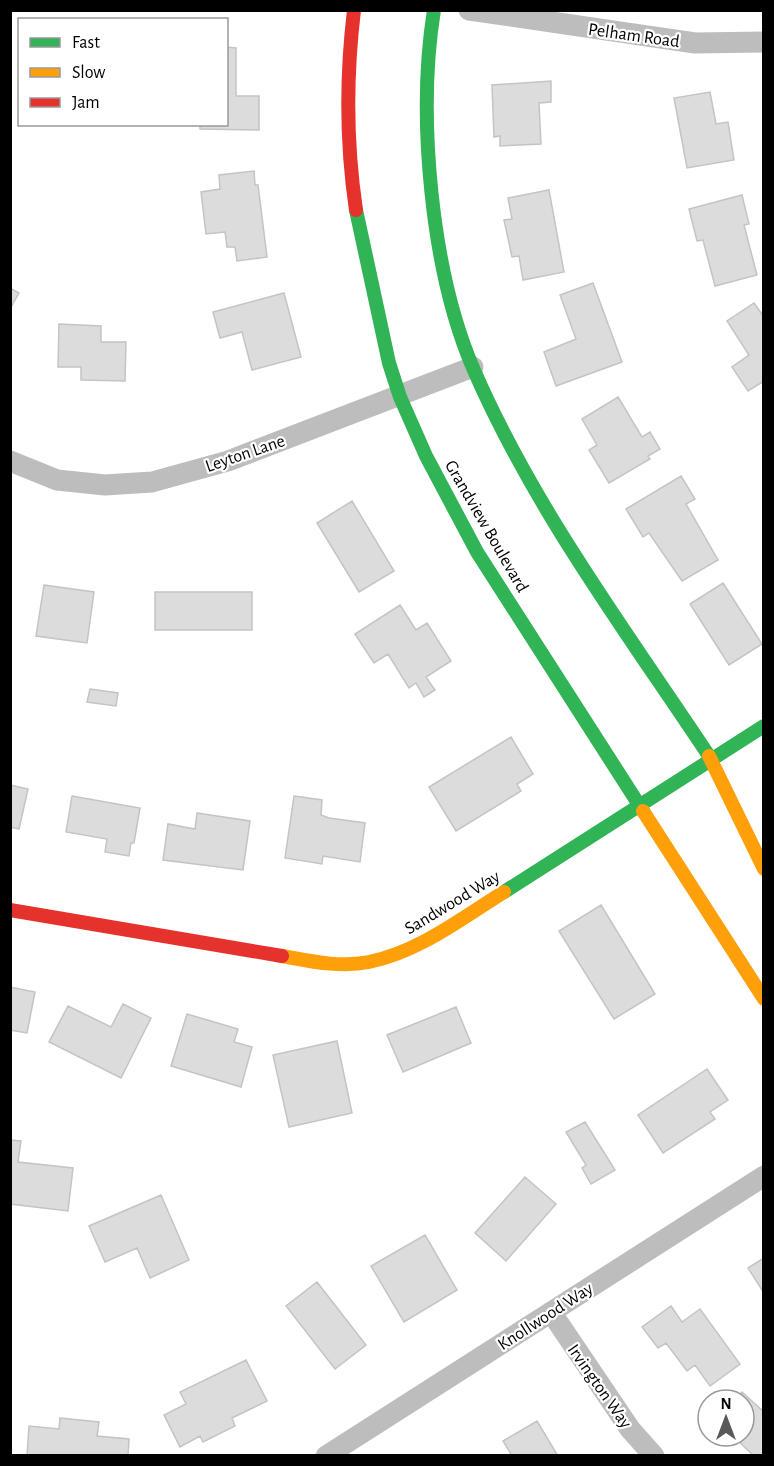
<svg xmlns="http://www.w3.org/2000/svg" width="774" height="1466" font-family="'Alegreya Sans',sans-serif">
  <rect width="100%" height="100%" fill="#fff"/>
  <path fill="#dcdcdc" stroke="#c4c4c4" stroke-width="1.5" d="M226,47L236,48V96H259V130L200,129V124H226Z
    M551,81V102L539,103L541,144L500,146V136L494,137L492,85Z
    M710,92L716,124L728,122L734,160L687,168L674,98Z
    M254,171L255,185H258L267,257L237,261L235,247H227L225,232L206,234L201,192L220,189L219,175Z
    M549,190L564,272L523,280L519,256L512,257L504,220L512,219L508,198Z
    M742,195L749,224L744,225L757,275L715,286L703,240L697,241L689,209Z
    M593,283L622,362L556,386L544,352L576,339L560,295Z
    M10,288L19,293L10,309Z
    M284,293L301,357L252,370L242,332L220,338L213,312Z
    M754,303L764,317V381L748,391L732,367L749,355L727,321Z
    M59,324L101,326V342H126L125,381L81,380V367H58Z
    M618,397L642,437L650,432L660,449L648,456L650,459L609,483L589,450L597,445L582,419Z
    M681,476L695,499L686,504L718,560L682,581L649,533L643,537L626,509Z
    M352,501L394,571L359,592L317,523Z
    M723,583L762,644L729,665L690,604Z
    M44,585L94,592L87,643L36,636Z
    M155,592H252V630H155Z
    M400,605L416,630L427,623L451,661L426,677L435,690L424,697L416,683L409,688L388,654L374,663L355,634Z
    M90,689L118,693L116,706L87,702Z
    M511,737L533,774L517,784L521,791L456,831L429,787Z
    M10,785L28,789L19,829L10,827Z
    M72,796L140,808L134,843H131L129,856L105,852L107,839L66,832Z
    M294,796L322,800L321,815L329,818L365,823L360,862L323,856L322,864L285,858Z
    M197,813L250,821L243,870L163,860L168,824L195,829Z
    M601,905L655,994L614,1019L559,931Z
    M10,987L35,992L27,1033L10,1030Z
    M123,1004L151,1018L121,1078L49,1042L68,1006L111,1027Z
    M456,1007L471,1043L403,1072L387,1035Z
    M187,1014L238,1029L234,1042L252,1047L241,1087L171,1066Z
    M337,1041L352,1113L289,1127L273,1055Z
    M707,1069L728,1100L710,1112L715,1119L663,1153L638,1115Z
    M585,1122L615,1170L591,1184L582,1168L586,1165L566,1132Z
    M10,1140L21,1141L18,1162L73,1168L68,1211L10,1204Z
    M525,1177L556,1204L506,1261L475,1233Z
    M161,1195L189,1260L150,1278L137,1248L105,1262L89,1226Z
    M425,1235L457,1290L404,1322L371,1266Z
    M764,1258V1293L748,1268Z
    M317,1282L366,1345L335,1369L286,1306Z
    M671,1306L682,1322L700,1309L740,1364L710,1386L695,1365L687,1371L666,1343L658,1348L642,1327Z
    M246,1360L267,1401L232,1418L235,1426L203,1442L200,1436L180,1447L164,1415L186,1404L180,1392Z
    M742,1392L764,1412V1456H754L733,1436H744V1400H735Z
    M60,1418L99,1422L97,1436L129,1439L128,1456H27L29,1426L59,1429Z
    M537,1421L558,1456H512L503,1441Z"/>
  <g fill="none" stroke-linecap="round" stroke-linejoin="round">
    <path stroke="#bdbdbd" stroke-width="21" d="M469,10L695,43L764,42
      M10,461L57,480L105,485L152,482L228,461L473,367
      M551,1312L630,1429L654,1456
      M326,1456L764,1176"/>
    <path stroke="#30b455" stroke-width="14" d="M434,10C417,115 431,270 473,368C533,507 626,631 709,756
      M356,210L389,363L400,397L426,456L477,552L643,811
      M504,892L764,726"/>
    <path stroke="#ff9f0a" stroke-width="14" d="M709,756L764,869
      M643,811L764,999
      M282,956C310,961 340,968 369,962C419,952 462,918 504,892"/>
    <path stroke="#e5322d" stroke-width="14" d="M354,10C346,77 346,143 356,210
      M10,910L282,956"/>
  </g>
  <g text-anchor="middle" stroke-width="4.5" stroke-linejoin="round" paint-order="stroke">
    <g font-size="18" fill="#000" stroke="#fff">
      <text transform="translate(634 35) rotate(8)" y="6">Pelham Road</text>
      <text transform="translate(245 453) rotate(-19)" y="6">Leyton Lane</text>
      <text transform="translate(487 526) rotate(60)" y="6">Grandview Boulevard</text>
      <text transform="translate(452 902) rotate(-31)" y="6">Sandwood Way</text>
      <text transform="translate(545 1316) rotate(-33)" y="6">Knollwood Way</text>
      <text transform="translate(600 1386) rotate(55)" y="6">Irvington Way</text>
    </g>
  </g>
  <rect width="774" height="1466" fill="none" stroke="#000000" stroke-width="24"/>
  <rect x="18" y="18" width="210" height="108" fill="#ffffff" stroke="#999999" stroke-width="1.5"/>
  <rect x="30" y="38" width="30" height="9" fill="#30b455" stroke="#999999" stroke-width="1.5"/>
  <text x="72" y="48" font-size="18" fill="#000000">Fast</text>
  <rect x="30" y="68" width="30" height="9" fill="#ff9f0a" stroke="#999999" stroke-width="1.5"/>
  <text x="72" y="78" font-size="18" fill="#000000">Slow</text>
  <rect x="30" y="98" width="30" height="9" fill="#e5322d" stroke="#999999" stroke-width="1.5"/>
  <text x="72" y="108" font-size="18" fill="#000000">Jam</text>
  <g transform="translate(726 1418)"><circle r="28" fill="#ffffff" stroke="#999999" stroke-width="1.5"/>
  <path d="M0-4.5L10 22L0 15L-10 22Z" fill="#595959"/>
  <text y="-9" font-size="16" font-weight="bold" text-anchor="middle" fill="#000000">N</text>
  </g>
</svg>
